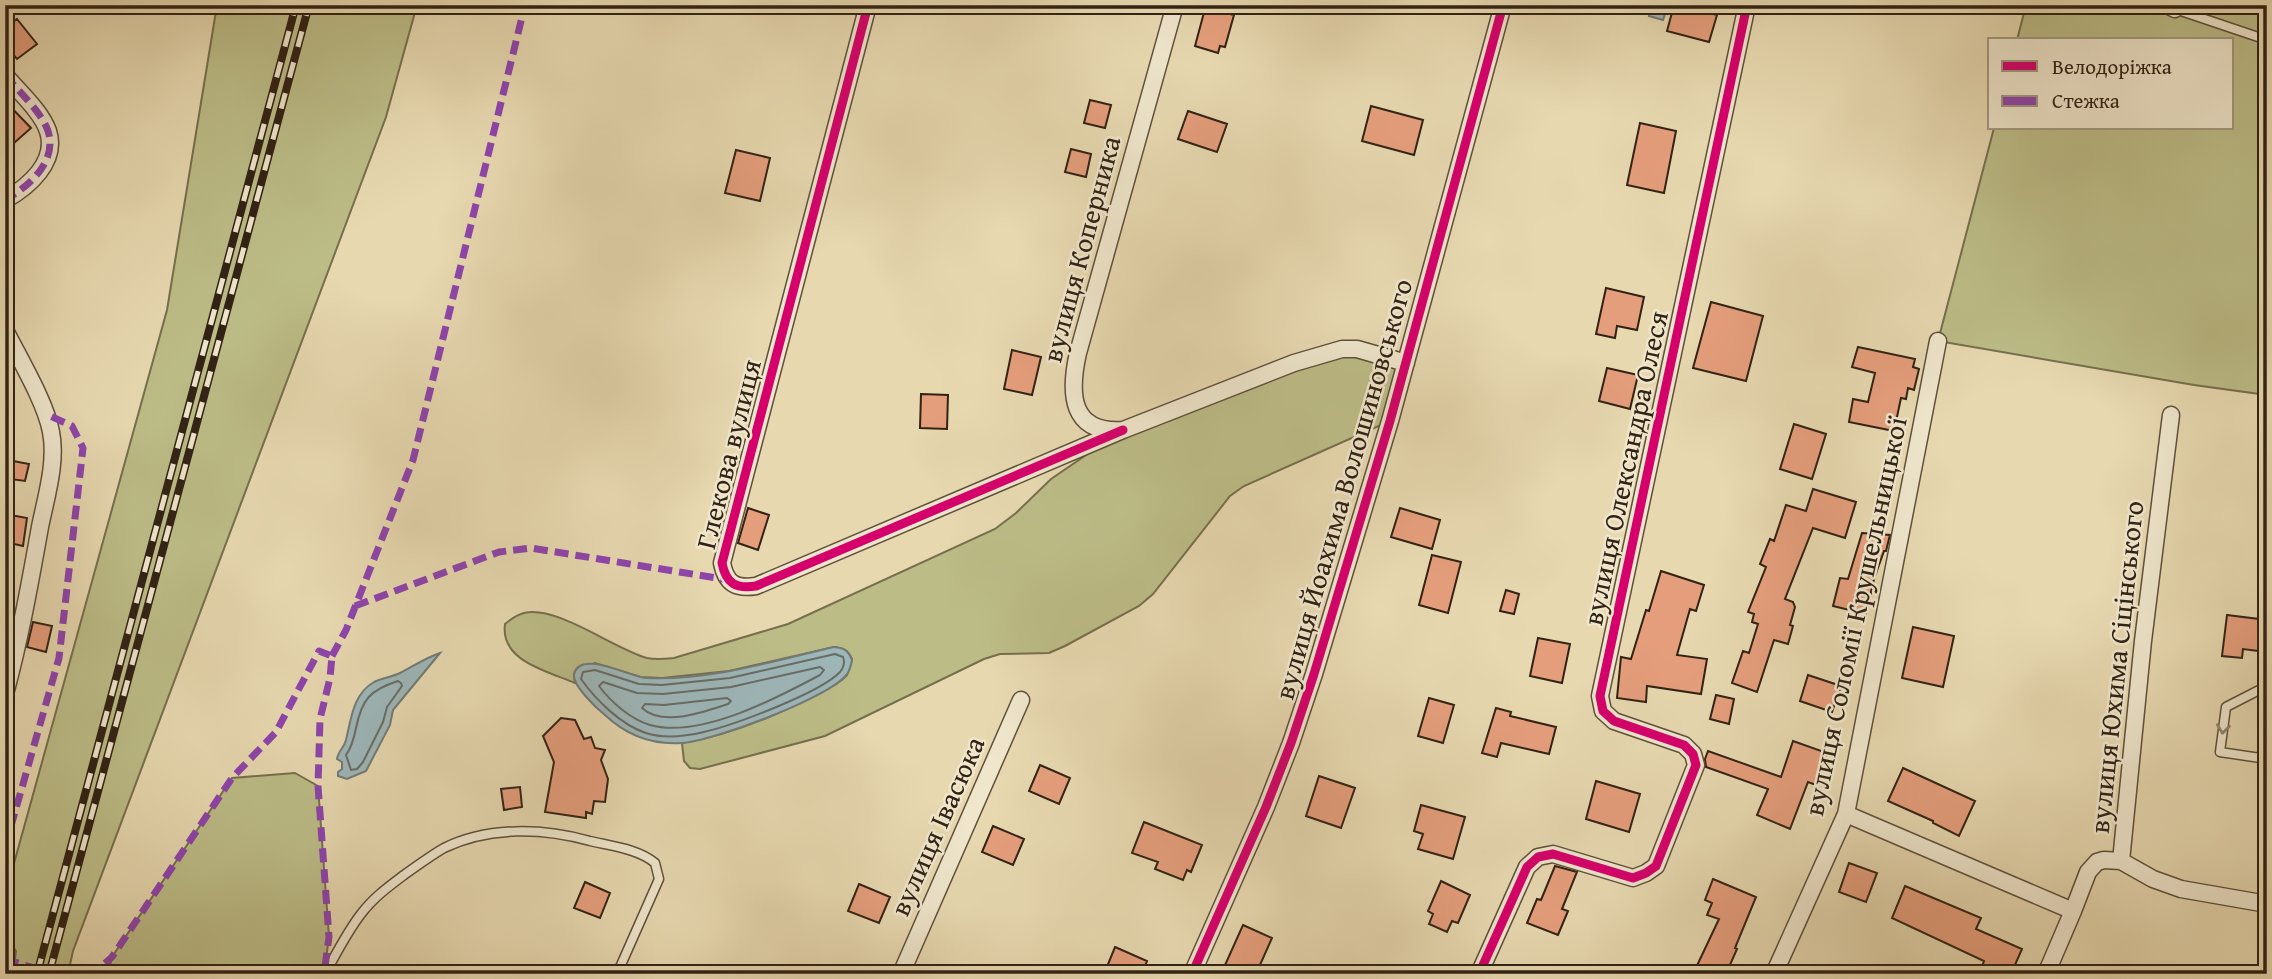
<svg xmlns="http://www.w3.org/2000/svg" width="2272" height="979" font-family="'Gentium Book Plus',serif">
  <rect width="100%" height="100%" fill="#e7d8b0"/>
  <filter id="stains"><feTurbulence type="fractalNoise" baseFrequency=".00286" numOctaves="4"/><feColorMatrix values="0 0 0 0 .2 0 0 0 0 .09 0 0 0 0 .02 0 0 0 .5 -.17"/></filter>
  <radialGradient id="worn" r=".72"><stop offset=".6" stop-color="#630" stop-opacity="0"/><stop offset="1" stop-color="#630" stop-opacity=".3"/></radialGradient>
  <path fill="#bcbc87" stroke="#766f4e" stroke-width="2" d="M217,5H417L386,117L73,951L68,974H13L16,951L5,935V896L167,310Z
    M2026,5H2267V395L2194,385L1938,341L1994,128H2232V40H2017Z
    M1341,349L1406,363L1390,421L1244,486L1230,496L1153,594L1139,606L1065,646L1049,653L1000,654L984,659L825,736L700,769L690,768L684,761L682,743C730,735 776,716 819,693C828,689 841,682 847,675C849,671 851,664 852,659C848,650 844,648 834,647L729,671L662,678L640,677L595,663L574,675L575,683C547,671 500,661 505,624C511,619 516,615 524,613C557,605 612,648 647,658C656,660 665,659 674,658L788,624L995,529L1016,513L1051,479L1123,430Z
    M295,773L318,786L329,937L324,974H108L112,957L232,778Z"/>
  <path fill="#9db6b8" stroke="#727b77" stroke-width="2" d="M1652,5H1668L1663,20L1649,16Z
    M834,647C844,648 848,650 852,660C851,665 850,670 847,674C829,698 713,741 682,743C652,745 626,735 605,715C596,708 572,685 574,674C580,649 630,677 646,678C710,681 773,661 834,647Z
    M440,653L393,710L390,725L366,771L347,779L338,776V772L342,769V762L337,759C338,751 344,748 346,740C351,719 353,694 374,682C382,678 392,677 400,673C414,666 425,658 440,653Z"/>
  <g fill="none" stroke-linecap="round" stroke-linejoin="round">
    <path stroke="#676c66" stroke-width="2" d="M835,654L843,657C845,662 844,667 840,672C820,693 734,725 704,732C687,736 664,739 646,733C621,725 596,700 581,679L583,672L595,670L639,684L662,685L730,678Z
      M820,667L824,670L820,675C777,698 700,739 650,725C630,719 611,702 599,686L603,682L637,693L663,694L731,687Z
      M398,681L401,683L402,686L387,707L383,722L363,762L357,769L351,770L346,755C352,747 354,738 356,728C362,699 370,690 398,681Z
      M727,698L731,701L728,704C705,712 662,727 642,708L645,704L664,705Z"/>
  </g>
  <path fill="#e59e7c" stroke="#312215" stroke-width="2" d="M1206,5H1224L1222,12L1234,15L1225,47L1220,46L1218,53L1195,46Z
    M1674,5H1682L1717,15L1709,42L1667,31Z
    M17,19L37,44L17,59L5,45V28Z
    M1090,100L1111,105L1105,128L1084,123Z
    M5,101L31,128L5,151Z
    M1371,106L1423,120L1414,155L1362,141Z
    M1188,111L1227,124L1217,152L1178,139Z
    M1640,123L1676,131L1664,193L1627,185Z
    M1071,149L1091,154L1086,177L1065,172Z
    M736,150L770,158L760,201L725,193Z
    M1606,288L1644,297L1637,330L1617,326L1615,338L1596,334Z
    M1711,302L1763,316L1746,381L1693,368Z
    M1858,347L1915,359L1913,367L1919,369L1914,390L1908,388L1906,399L1901,398L1894,431L1849,422L1853,399L1868,402L1875,373L1852,367Z
    M1012,350L1041,357L1032,395L1004,389Z
    M1607,368L1638,375L1630,409L1599,401Z
    M921,394L948,395L947,429L920,428Z
    M1794,424L1826,434L1812,479L1780,469Z
    M13,461L29,464L25,481L10,479Z
    M1813,489L1856,502L1845,538L1813,528L1785,599L1793,602L1795,607L1790,625L1793,626L1788,644L1774,640L1757,692L1732,683L1743,651L1749,653L1758,624L1752,622L1754,614L1748,612L1766,567L1760,564L1770,539L1774,541L1786,505L1806,511Z
    M748,508L769,515L758,550L738,543Z
    M1400,508L1440,520L1432,549L1391,537Z
    M5,514L27,518L23,546L5,542Z
    M1862,533L1890,535L1886,551H1884L1874,579L1866,614L1833,606L1840,578L1848,579Z
    M1432,555L1461,562L1448,613L1419,605Z
    M1661,571L1704,585L1696,611L1690,609L1677,655L1707,659L1701,694L1647,686L1646,702L1617,698L1621,657L1631,659L1646,610L1649,611Z
    M1506,590L1519,594L1514,614L1500,611Z
    M2227,615L2267,620V652L2243,649L2242,658L2222,656Z
    M33,622L52,626L46,652L27,647Z
    M1913,627L1954,636L1943,687L1902,678Z
    M1538,638L1570,644L1562,683L1530,676Z
    M1808,675L1841,686L1832,712L1800,701Z
    M1716,695L1734,699L1729,724L1710,719Z
    M1429,698L1454,705L1443,743L1418,736Z
    M1496,708L1511,712L1510,716L1556,727L1549,754L1501,743L1497,757L1482,753Z
    M561,718L575,720L584,739L591,737L595,748L605,750L601,760L608,779L605,802L594,801L592,814L586,812V818L545,812L554,762L543,736Z
    M1793,741L1827,753L1816,785L1808,782L1790,829L1757,815L1768,789L1706,767L1705,759L1708,751L1781,777Z
    M1040,765L1070,778L1059,804L1029,791Z
    M1903,768L1975,801L1959,836L1933,823V821L1888,801Z
    M1319,776L1355,788L1341,828L1306,816Z
    M1596,781L1640,794L1629,832L1586,819Z
    M520,787L522,807L504,810L501,789Z
    M1421,805L1465,817L1453,859L1418,849L1423,834L1414,831Z
    M1144,822L1202,845L1191,872L1187,870L1183,880L1155,869L1158,862L1132,853Z
    M993,826L1024,839L1013,865L982,852Z
    M1849,863L1877,873L1866,902L1839,892Z
    M1555,866L1577,872L1562,909L1568,911L1558,935L1527,923L1537,899L1541,900Z
    M1713,879L1756,897L1735,948L1737,949L1726,974H1693L1719,919L1707,915L1712,903L1705,900Z
    M1441,881L1470,895L1458,923L1452,921L1447,932L1429,924L1433,914L1428,911Z
    M585,882L610,893L600,918L574,908Z
    M859,884L890,897L879,923L848,911Z
    M1905,886L1981,918L1976,929L2022,949L2011,974H1979L1984,961L1892,918Z
    M1243,925L1272,938L1256,974H1221Z
    M1115,947L1147,961L1142,974H1104Z"/>
  <g fill="none" stroke-linecap="round" stroke-linejoin="round">
    <defs>
      <path id="lane" d="M2175,9L2267,40
        M2267,686L2226,707L2220,752L2267,759
        M325,974C336,954 347,932 361,914C373,898 388,887 404,875C417,866 430,856 444,848C489,826 543,828 590,841C611,846 639,849 655,863L659,879L617,974"/>
      <path id="street" d="M868,5L722,563C726,584 736,589 756,586L1123,430
        M1175,5L1078,353C1069,393 1070,434 1123,430L1294,363L1342,349H1357L1406,363
        M2167,5L2175,9
        M5,75C19,92 41,111 48,131C58,162 28,187 5,200
        M5,330C19,358 46,403 51,432C57,462 46,497 40,527C30,583 20,639 5,694
        M1846,814L2073,911
        M2121,861L2153,879L2181,889L2267,904
        M901,974L1021,700
        M1192,974L1266,807L1291,743L1314,674L1390,421L1503,5
        M1479,974L1527,867L1538,857L1553,854L1633,878L1646,873L1656,866L1696,765L1693,754L1684,745L1614,721L1603,711L1600,696L1747,5
        M1774,974L1846,814L1938,341
        M2046,974L2073,911L2088,872L2097,862L2104,860L2121,861L2143,641L2171,415"/>
    </defs>
    <use href="#lane" stroke="#5e503c" stroke-width="11"/>
    <use href="#street" stroke="#5e503c" stroke-width="19"/>
    <use href="#lane" stroke="#efe6cc" stroke-width="8"/>
    <use href="#street" stroke="#efe6cc" stroke-width="16"/>
    <defs>
      <path id="rail" d="M37,974L296,5
        M49,974L309,5"/>
    </defs>
    <use href="#rail" stroke="#312215" stroke-width="8"/>
    <use href="#rail" stroke="#efe6cc" stroke-width="5" stroke-dasharray="16" stroke-linecap="butt"/>
    <path stroke="#8e44ad" stroke-width="7" stroke-dasharray="14 7" stroke-linecap="butt" d="M5,75C19,92 41,111 48,131C58,162 28,187 5,200
      M355,606L499,552L531,548L729,580
      M332,656L346,630L413,460L525,5
      M5,847L59,658L83,448L72,426L46,414
      M5,959L53,974
      M87,974L101,967L112,957L232,778L276,732L319,651L332,656L330,678L320,719L318,786L329,937L324,974"/>
    <defs>
      <path id="cycleway" d="M868,5L722,563C726,584 736,589 756,586L1123,430
        M1192,974L1266,807L1291,743L1314,674L1390,421L1503,5
        M1479,974L1527,867L1538,857L1553,854L1633,878L1646,873L1656,866L1696,765L1693,754L1684,745L1614,721L1603,711L1600,696L1747,5"/>
    </defs>
    <use href="#cycleway" stroke="#efe6cc" stroke-width="13"/>
    <use href="#cycleway" stroke="#d6006c" stroke-width="9"/>
  </g>
  <defs><path id="oneway-chevron" d="M-2-3.5L2.5 0L-2 3.5" fill="none" stroke-width="1.6" stroke-linecap="round" stroke-linejoin="round" transform="scale(1.75)"/></defs>
  <use stroke="#908470" href="#oneway-chevron" transform="translate(2223 729) rotate(97)"/>
  <g text-anchor="middle" stroke-width="5" stroke-linejoin="round" paint-order="stroke">
    <g font-size="28" fill="#312215" stroke="#efe6cc">
      <text transform="translate(1081 249) rotate(-75)" y="10">вулиця Коперника</text>
      <text transform="translate(728 454) rotate(-76)" y="10">Глекова вулиця</text>
      <text transform="translate(1625 468) rotate(-78)" y="10">вулиця Олександра Олеся</text>
      <text transform="translate(1343 489) rotate(-74)" y="10">вулиця Йоахима Волошиновського</text>
      <text transform="translate(1855 616) rotate(-78)" y="10">вулиця Соломії Крушельницької</text>
      <text transform="translate(2116 667) rotate(-84)" y="10">вулиця Юхима Сіцінського</text>
      <text transform="translate(937 826) rotate(-66)" y="10">вулиця Івасюка</text>
    </g>
  </g>
  <rect width="2272" height="979" fill="none" stroke="#e7d8b0" stroke-width="28"/>
  <rect x="7" y="7" width="2258" height="965" fill="none" stroke="#312215" stroke-width="3.5"/>
  <rect x="14" y="14" width="2244" height="951" fill="none" stroke="#312215" stroke-width="2"/>
  <rect x="1988" y="38" width="245" height="91" fill="#efe6cc" stroke="#a39883" stroke-width="2"/>
  <rect x="2002" y="61" width="35" height="10" fill="#d6006c" stroke="#a39883" stroke-width="2"/>
  <text x="2052" y="74" font-size="21" fill="#312215">Велодоріжка</text>
  <rect x="2002" y="96" width="35" height="10" fill="#8e44ad" stroke="#a39883" stroke-width="2"/>
  <text x="2052" y="108" font-size="21" fill="#312215">Стежка</text>
  <rect width="100%" height="100%" filter="url(#stains)"/>
  <rect width="100%" height="100%" fill="url(#worn)"/>
</svg>
